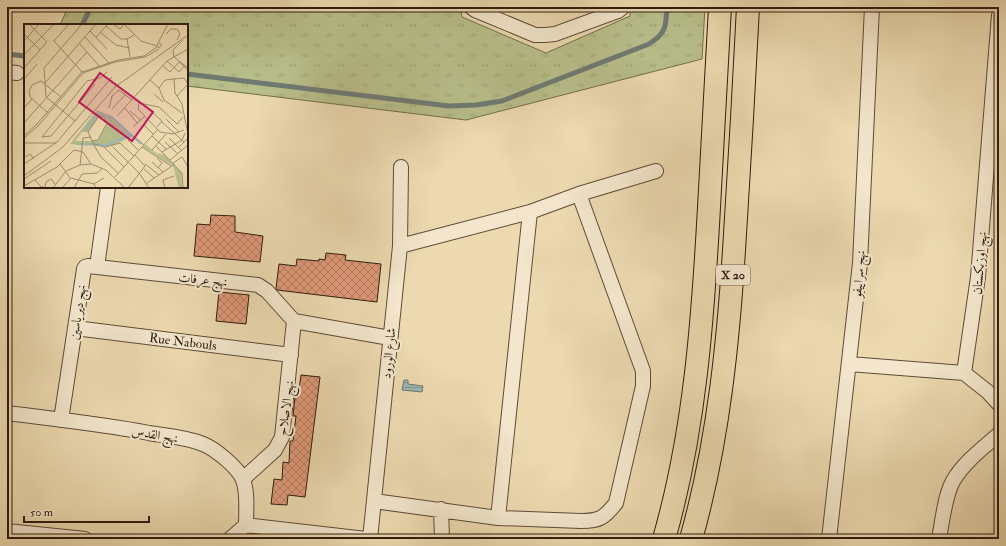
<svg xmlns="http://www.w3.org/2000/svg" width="1006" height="546" font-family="'IM FELL Double Pica',Amiri,serif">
  <defs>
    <pattern id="grass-tufts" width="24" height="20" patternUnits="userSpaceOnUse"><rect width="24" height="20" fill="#b8bf8b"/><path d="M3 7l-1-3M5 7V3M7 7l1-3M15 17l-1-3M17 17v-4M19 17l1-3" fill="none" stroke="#9ea477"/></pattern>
    <pattern id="water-rules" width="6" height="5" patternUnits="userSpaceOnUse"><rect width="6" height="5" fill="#9cb8b5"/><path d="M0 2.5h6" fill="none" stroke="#809592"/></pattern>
    <pattern id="building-cross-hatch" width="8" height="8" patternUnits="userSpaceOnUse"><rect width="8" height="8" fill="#df9978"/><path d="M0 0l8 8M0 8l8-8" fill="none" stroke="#b57c61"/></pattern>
  </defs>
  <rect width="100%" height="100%" fill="#ecd9b0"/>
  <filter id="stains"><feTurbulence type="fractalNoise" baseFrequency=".005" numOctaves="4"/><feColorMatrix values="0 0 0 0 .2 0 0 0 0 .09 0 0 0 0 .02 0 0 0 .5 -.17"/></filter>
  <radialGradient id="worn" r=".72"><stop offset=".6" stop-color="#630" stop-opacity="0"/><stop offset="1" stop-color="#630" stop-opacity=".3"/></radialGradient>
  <path fill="url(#grass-tufts)" stroke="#736e4d" d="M68,7H460L462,17L546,53L630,16V7H705L702,59L466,120L187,86V25H60Z"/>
  <path fill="url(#water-rules)" stroke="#707a73" d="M404,380H408V384L423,386L422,392L402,390Z"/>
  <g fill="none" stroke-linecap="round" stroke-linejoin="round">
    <path stroke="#707a73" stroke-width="5" d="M82,25L91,7
      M7,54L25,56
      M187,74L449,106L476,105L502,101L649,44C666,33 666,27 667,7"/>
  </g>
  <path fill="url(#building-cross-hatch)" stroke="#2e1c0f" d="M211,215L235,216V232L263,236L260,262L194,256L197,224L210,225Z
    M326,253L346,255L345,260L381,264L377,302L277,290L276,288L279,264L296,266L297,259L319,261V259L325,260Z
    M219,292L249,295L246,324L216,321Z
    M301,375L320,377L305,497L288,495L287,505L271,504L274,479L282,480L283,462L289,463L290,441H293L296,416H293L295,397H298Z"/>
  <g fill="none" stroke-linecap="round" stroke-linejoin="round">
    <defs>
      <path id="minor" d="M471,7L475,10L535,35H545L555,34L618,11L623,7
        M7,72L17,73
        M400,246L530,212L579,194L656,171
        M97,267L258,285L267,291L294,321
        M294,321L390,338
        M75,328L291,355
        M849,364L964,373
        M964,373L978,277L999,15
        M964,373L988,392L999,404
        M7,413C54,419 102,424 149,433C167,436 186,437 203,444C215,449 238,467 243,480C248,492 246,512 246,525
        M61,420L84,269L85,267L88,266L97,267L108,187
        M243,479L275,450L282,437L294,321
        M374,501L498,518L581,521C600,521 604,518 616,503L643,386V371L579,194
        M441,509L442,539
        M498,518L530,212
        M7,531L85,539
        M230,539L246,525L366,539
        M370,539L400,246L401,167
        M829,539L860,263L872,7
        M939,539C942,523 945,495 953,481C964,462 983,448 999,434"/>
      <path id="trunk" d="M664,539C695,431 703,318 709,207C713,140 716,74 720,7
        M691,539C719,440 729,336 735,234C740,158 744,83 748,7"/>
    </defs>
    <use href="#minor" stroke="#5e4b37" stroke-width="16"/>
    <use href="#trunk" stroke="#2e1c0f" stroke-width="24"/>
    <use href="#minor" stroke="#f3e6cc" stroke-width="14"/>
    <use href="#trunk" stroke="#ecd9b0" stroke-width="22"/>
  </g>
  <g text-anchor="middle" stroke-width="4" stroke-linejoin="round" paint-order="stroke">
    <rect fill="#f3e6cc" stroke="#695948" stroke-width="1" x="716" y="265" width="34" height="20" rx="3"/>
    <g font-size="12" font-weight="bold" fill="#2e1c0f">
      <text x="733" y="279">X 20</text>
    </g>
    <g font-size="13" fill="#2e1c0f" stroke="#f3e6cc">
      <text transform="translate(979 263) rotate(-85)" y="5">نهج اوزبكستان</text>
      <text transform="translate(858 274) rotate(-85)" y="5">نهج سراييفو</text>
      <text transform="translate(203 279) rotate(6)" y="5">نهج عرفات</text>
      <text transform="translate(77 312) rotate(-82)" y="5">نهج دير ياسين</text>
      <text transform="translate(183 341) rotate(7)" y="5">Rue Nabouls</text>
      <text transform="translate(388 353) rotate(-84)" y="5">شارع الورود</text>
      <text transform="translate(285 408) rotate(-82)" y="5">نهج الاصلاح</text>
      <text transform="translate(155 434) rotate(10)" y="5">نهج القدس</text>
    </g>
  </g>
  <g transform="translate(24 24)">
    <rect width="164" height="164" fill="#ecd9b0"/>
    <path d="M73,86L88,92L109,112L88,122L46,120ZM75,92L81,93L84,98L74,117H51L58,108H64ZM121,120L132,129L141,131L157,148L158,164H155L149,142L119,123Z" fill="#b8bf8b" fill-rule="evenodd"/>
    <path fill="none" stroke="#9cb8b5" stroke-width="2" d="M61,106L75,89L89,94L117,120M52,120L83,121L107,111"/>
    <path fill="none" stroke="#a08d70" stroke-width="1" d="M45,0L30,17L58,48M89,0L96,5L100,0M100,0L117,17L133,22M82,2L97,15H103L110,11M66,7L83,25M76,8L92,21L106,24M0,10L16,26M142,10L147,5H153L156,10L153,16M61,13L85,39M72,13L84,0M103,15L106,33M0,17L15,0M55,19L76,43M135,19L138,21L135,24L133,21L144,0M0,31L30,0M150,33L164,44M150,33L149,26L159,16M143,37L155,48L161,41M155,38L164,46M139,42L146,48L156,37M0,44L23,18L5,0M1,54L13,40M150,54L151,69L158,80L163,106M126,56L135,64M21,59L72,0M71,60L27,112L18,113L63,57L76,54L83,48M130,70L139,78M153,72L164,60M22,73L20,44L58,0M22,73L51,97M109,74L115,79L135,83M115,79L114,85L136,108L149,110L160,106M118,79L138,97L133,103M135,83L153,100L159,93M0,84L8,75M85,84L88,72L95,66L108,76M101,84L113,99M88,85L102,70M106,87L117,96M24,89L6,73L5,67L8,61L17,57L37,73M158,89L140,76L135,64L141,56L160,54L164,60M93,92L143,37L164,25M142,95L155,108M138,98L160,118M0,99L63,28M120,101L129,110M109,103L121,92M0,112L12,101L58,48L94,36L120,32L133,23M110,112L120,121M128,112L142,125M0,114L14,102L59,49L91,38L121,33L135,25M145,114L158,127M104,116L114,126M68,117L74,116L83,99L80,93L75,92L64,108L71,123L77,133L94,149M141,118L154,130M0,119H32M70,120L81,123L96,119L110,132M132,122L158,149L159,164M80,123L100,143M89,123L116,150L125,164M118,123L147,142M155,123L164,114M128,126L142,110M138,128L158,116L161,109M0,134L6,130L10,135M133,134L138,139L134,144M146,136L164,121M128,138L139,148M149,139L158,133L164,143M0,140L33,118L88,53M36,140L46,154M121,140L135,151M56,141L59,114L67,113M120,145L130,154M0,152L39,123L91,63L164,11M91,153L134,105M0,155L27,137M11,156L17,163L28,164M123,159L151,140M0,162L33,143L50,126L59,128L67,140M21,163L22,158L27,155L31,160M29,164L42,147L56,141L67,140L82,146L101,164M38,164L47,154L70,160M50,164L58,150L73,149L79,144M72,164L70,160L80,154M104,164L121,142L111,131M141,164L139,156L150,152"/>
    <path fill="#c2185b" fill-opacity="0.15" stroke="#c2185b" stroke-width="2" d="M76,49L129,88L108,117L55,78Z"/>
    <rect width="164" height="164" fill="none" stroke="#2e1c0f" stroke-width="2"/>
  </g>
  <rect width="1006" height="546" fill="none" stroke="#ecd9b0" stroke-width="24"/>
  <rect x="8" y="8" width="990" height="530" fill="none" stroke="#2e1c0f" stroke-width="2"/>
  <rect x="12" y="12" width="982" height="522" fill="none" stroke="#2e1c0f"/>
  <path d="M24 516v6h125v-6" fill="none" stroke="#2e1c0f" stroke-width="2"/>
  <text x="30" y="516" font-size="12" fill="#2e1c0f" stroke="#f3e6cc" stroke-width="3" paint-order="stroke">50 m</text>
  <rect width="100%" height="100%" filter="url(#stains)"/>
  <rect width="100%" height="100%" fill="url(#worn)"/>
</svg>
